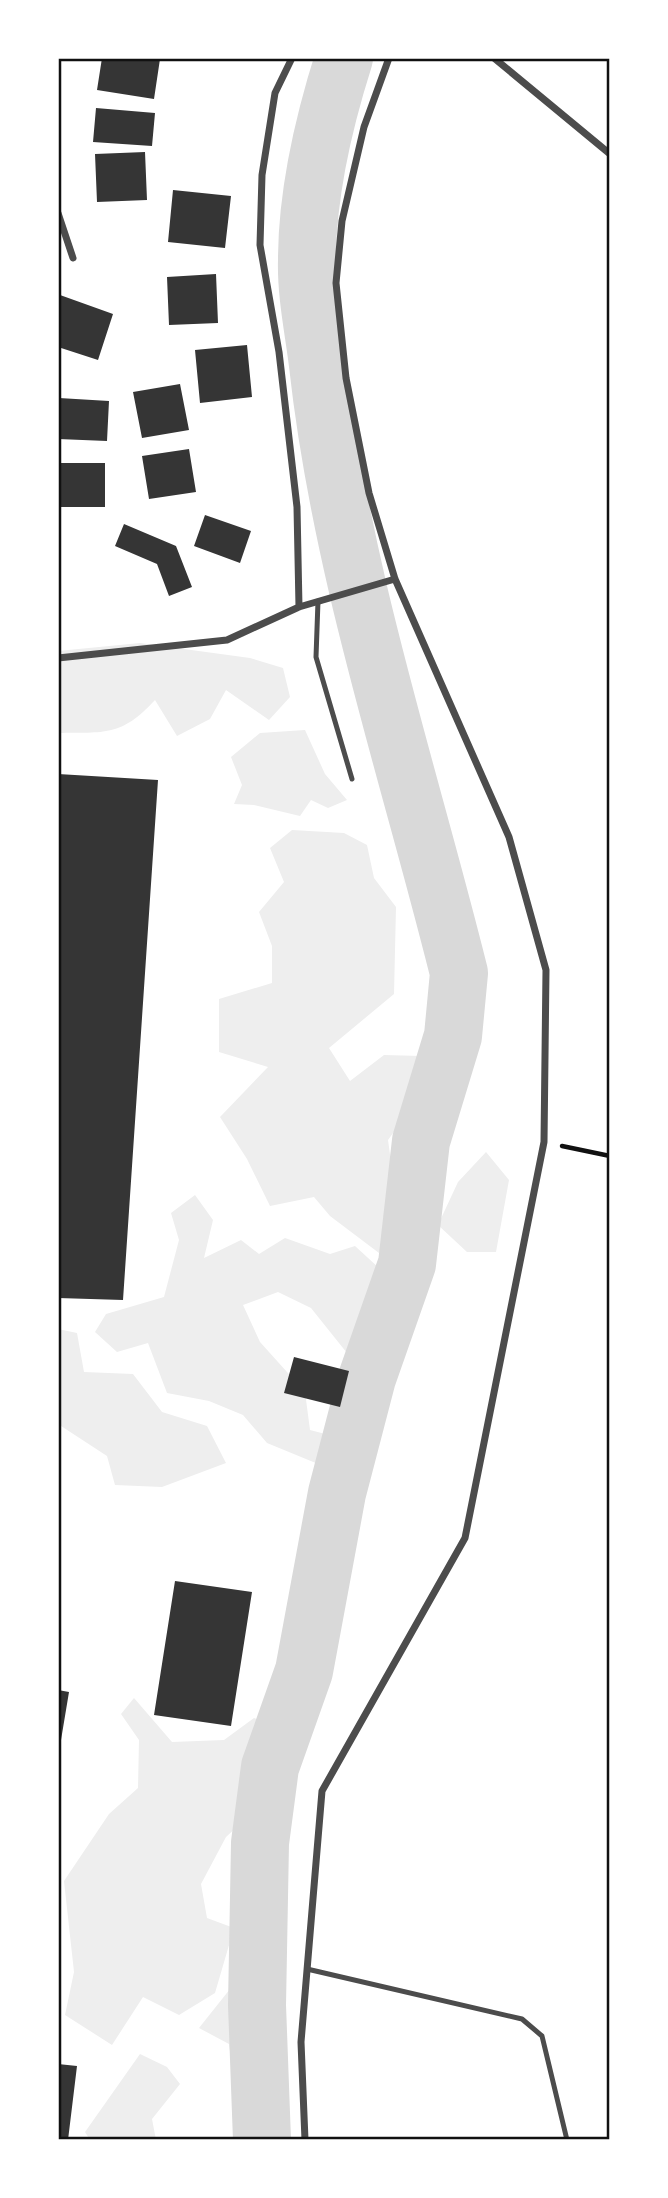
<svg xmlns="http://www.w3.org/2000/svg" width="668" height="2198" font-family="'PT Sans',sans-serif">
  <rect width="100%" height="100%" fill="#fff"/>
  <path fill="#eee" d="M140,643L250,658L283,668L290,697L269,720L226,690L210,719L177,736L155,700C121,737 105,732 58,733V651Z
    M305,730L325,774L347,800L328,808L311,800L300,816L254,805L234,804L242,785L231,757L260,733Z
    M292,830L344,833L367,845L374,878L396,907L394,994L329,1048L350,1081L384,1055L421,1056L423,1092L388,1140L398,1212L379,1253L330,1216L314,1197L270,1206L247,1159L220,1117L268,1067L219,1052V999L272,983V946L259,912L284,882L270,848Z
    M486,1152L509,1180L496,1252H467L438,1225L458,1182Z
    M195,1195L213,1220L204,1258L241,1240L259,1254L285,1238L330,1254L355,1246L379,1268L369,1327L355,1363L311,1308L278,1292L243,1305L260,1342L305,1392L310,1430L333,1436L323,1466L267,1443L243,1415L209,1401L167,1393L148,1343L117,1352L95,1332L106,1314L164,1297L179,1240L171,1213Z
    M58,1329L77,1333L84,1372L133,1374L162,1412L207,1426L226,1463L162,1487L115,1485L107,1456L58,1424Z
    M134,1698L172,1742L224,1740L254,1718L269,1724L250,1815L226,1837L201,1884L207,1918L234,1928L215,1993L179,2015L143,1997L112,2045L65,2015L74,1972L64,1881L109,1814L138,1788L139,1740L121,1714Z
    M268,1875L280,1893L287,1936L278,2008L283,2044L280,2120L293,2140H242L229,2044L199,2028L234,1984L246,1927Z
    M140,2054L167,2067L180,2084L152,2119L156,2140H90L85,2132Z"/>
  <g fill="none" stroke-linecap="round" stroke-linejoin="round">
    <path stroke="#d9d9d9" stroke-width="58" d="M262,2140L257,2005L260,1843L270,1767L304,1671L337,1493L367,1378L407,1264L421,1141L453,1036L459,973C409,772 341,573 318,365C314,331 306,295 307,260C307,193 324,121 344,58"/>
  </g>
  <path fill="#353535" d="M102,58L160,59L154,99L97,90Z
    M96,108L155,113L152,146L93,142Z
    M145,152L147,200L97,202L95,154Z
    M173,190L231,196L225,248L168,242Z
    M216,274L218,323L169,325L167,277Z
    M60,295L113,314L98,360L58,347Z
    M247,345L252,397L200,403L195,350Z
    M180,384L189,430L142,438L133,392Z
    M59,398L109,401L107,441L58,439Z
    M189,449L196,492L149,499L142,456Z
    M58,463H105V507H58Z
    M205,515L251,531L240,563L194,546Z
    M124,524L176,546L192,587L169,596L157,564L115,546Z
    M58,774L158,780L123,1300L58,1298Z
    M294,1357L349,1371L340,1407L284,1393Z
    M175,1581L252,1592L231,1726L154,1715Z
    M58,1690L69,1692L59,1752L58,1751Z
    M58,2064L77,2066L68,2140H58Z"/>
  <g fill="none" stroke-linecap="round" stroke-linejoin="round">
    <path stroke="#111" stroke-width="4.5" d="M562,1146L610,1156"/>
    <path stroke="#4c4c4c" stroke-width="5" d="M318,601L316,657L352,779
      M307,1969L522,2019L542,2036L567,2140"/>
    <path stroke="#4c4c4c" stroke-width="7" d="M292,58L275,93L262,175L260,245L279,352L297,507L299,607
      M494,58L610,154
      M58,213L73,258
      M58,658L227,640L299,607L395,579
      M305,2140L301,2042L322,1791L465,1538L544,1142L546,970L509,837L395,579L369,493L346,378L336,283L342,221L364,127L389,58"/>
  </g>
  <rect width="668" height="2198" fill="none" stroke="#ffffff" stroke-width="119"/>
  <rect x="60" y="60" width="548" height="2078" fill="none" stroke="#111" stroke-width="2.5"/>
</svg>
